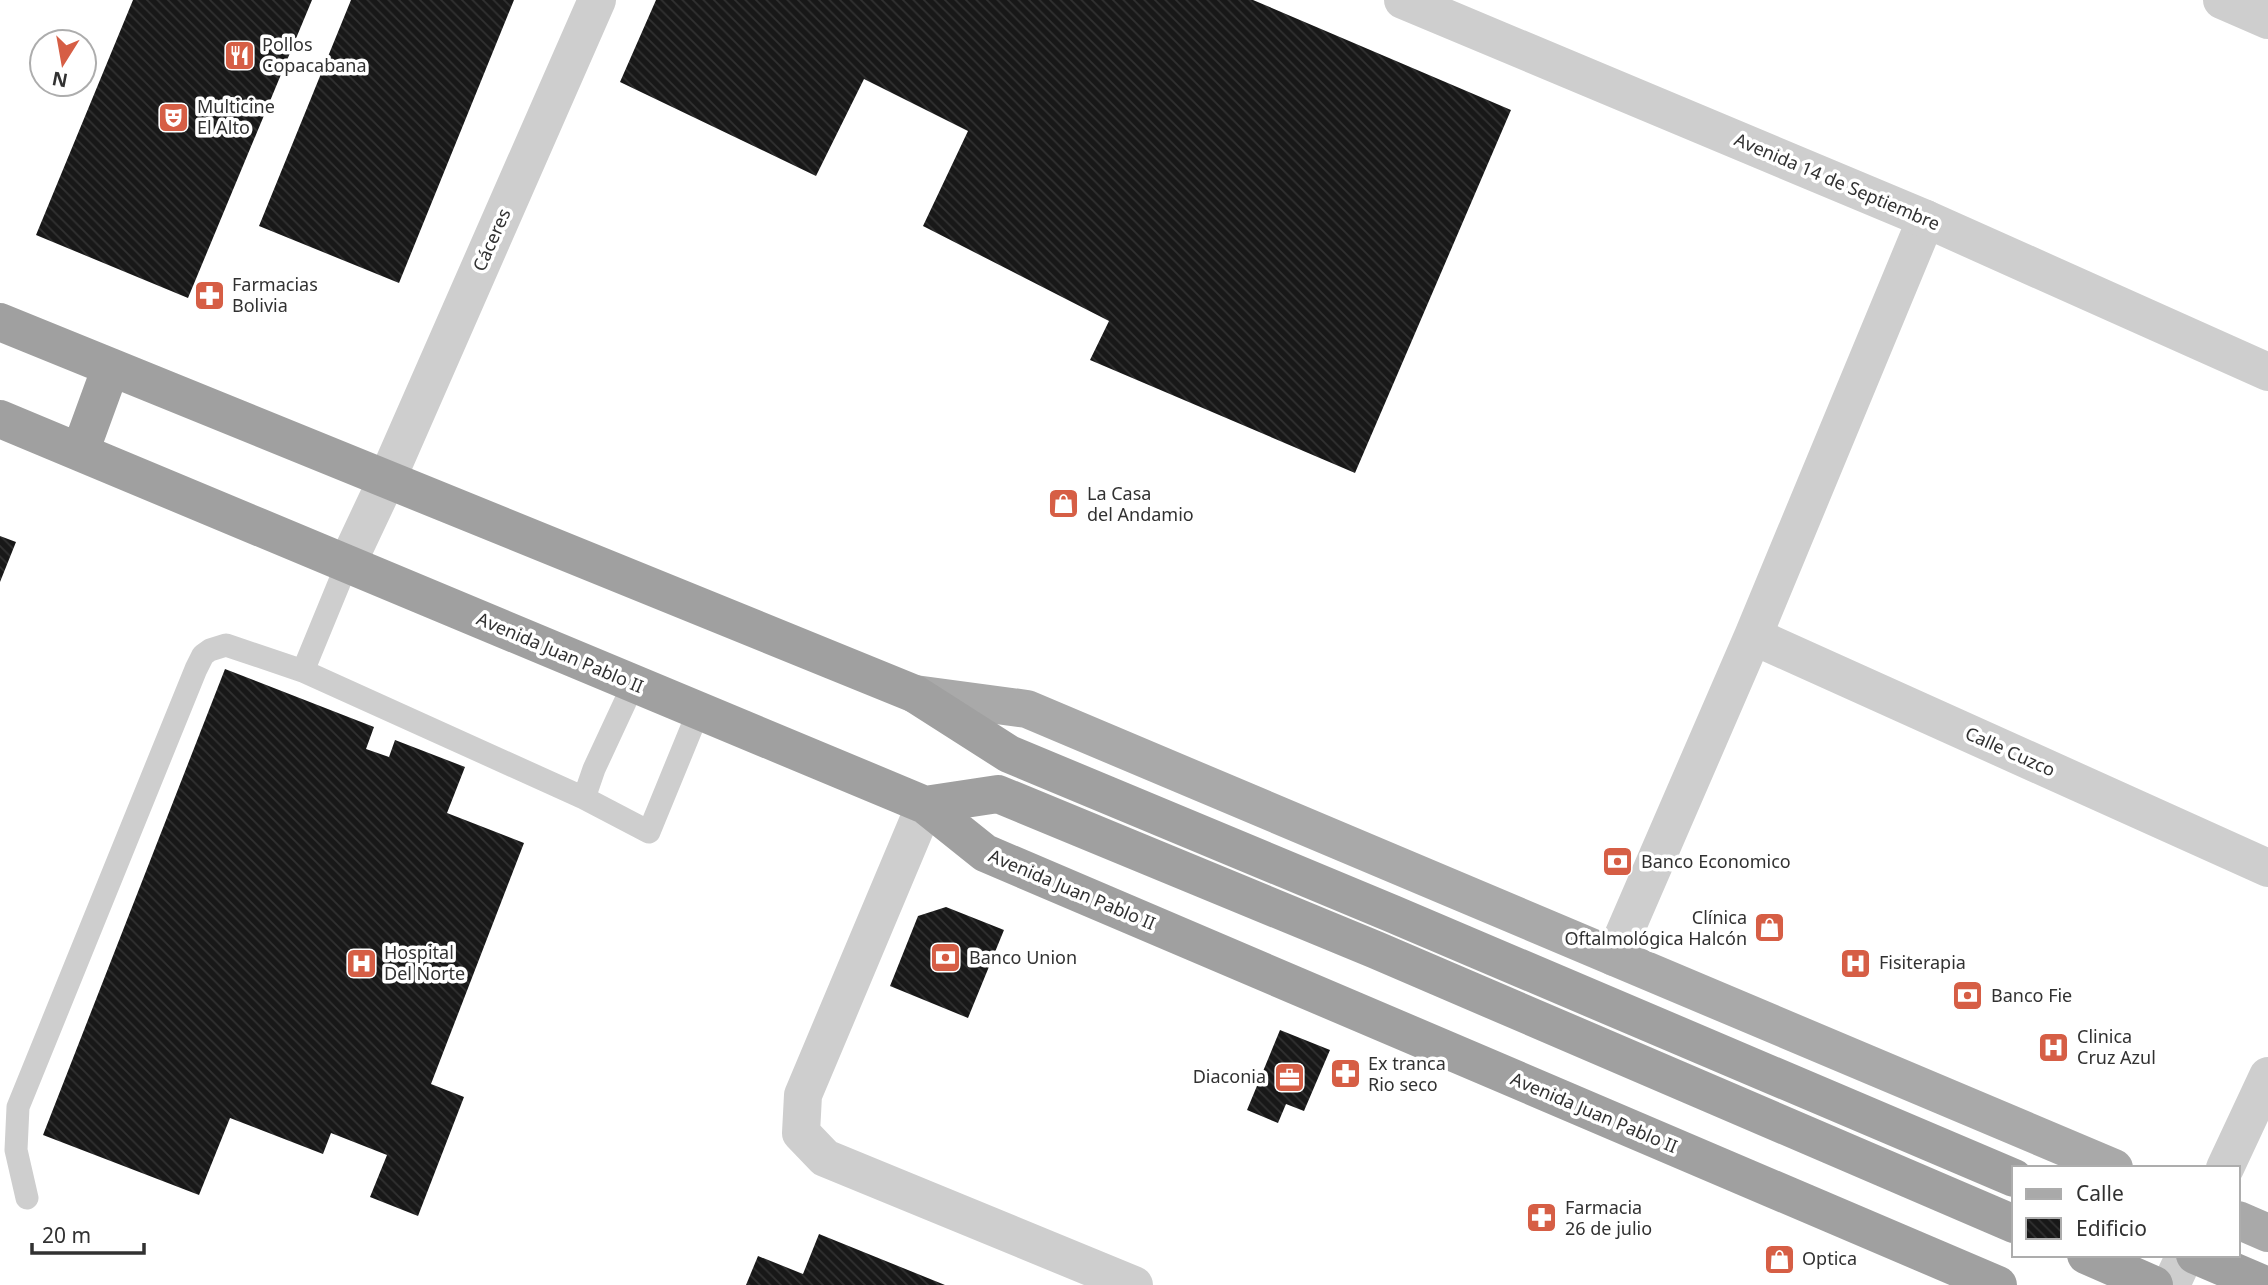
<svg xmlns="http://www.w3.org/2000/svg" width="2268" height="1285" font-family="'Noto Sans',sans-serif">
  <defs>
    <pattern id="building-back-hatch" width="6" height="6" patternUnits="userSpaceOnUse" patternTransform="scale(1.75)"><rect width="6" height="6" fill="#181818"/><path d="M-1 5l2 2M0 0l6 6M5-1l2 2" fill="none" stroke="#313131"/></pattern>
  </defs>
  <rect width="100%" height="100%" fill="#fff"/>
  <path fill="url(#building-back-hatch)" d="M133,0H312L188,298L36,235Z
    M351,0H514L399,283L259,226Z
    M656,0H1253L1511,110L1355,473L1090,360L1109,321L923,226L968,131L864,79L816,176L620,82Z
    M0,536L16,542L0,582Z
    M225,669L374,727L366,749L389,757L395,740L465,767L447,813L524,843L431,1084L464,1097L418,1216L370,1197L387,1155L331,1133L323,1154L230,1118L199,1195L43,1135Z
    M946,907L1004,930L968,1018L890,986L918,916Z
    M1280,1030L1330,1050L1304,1111L1286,1104L1278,1123L1247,1110Z
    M819,1234L945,1285H746L758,1256L803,1274Z"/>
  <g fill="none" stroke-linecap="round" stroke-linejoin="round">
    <path stroke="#cecece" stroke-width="23" d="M303,671L347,564
      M584,798L594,769L634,683
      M27,1198L16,1150L18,1107L196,669L203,655L210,650L226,645L303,671L584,798L649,832L699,710"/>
    <path stroke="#cecece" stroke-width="38" d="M2222,0L2268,20
      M347,564L387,479L597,0
      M1753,636L2268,868
      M925,805L803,1095L801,1133L825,1158L1134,1285
      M1614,957L1753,636L1926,219
      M2225,1168L2268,1076
      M2171,1285L2185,1255"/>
    <path stroke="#cecece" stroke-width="38" d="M1403,0L1926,219L2268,372"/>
    <path stroke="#a9a9a9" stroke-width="38" d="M915,694L1027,709L2114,1168
      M2238,1220L2268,1233"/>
    <path stroke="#a0a0a0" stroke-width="38" d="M0,322L915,694L1009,754L1393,914L2014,1178
      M0,419L925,805L985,853L1998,1285
      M80,452L111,367
      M925,805L998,794L1376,950L2014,1224
      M2086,1255L2154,1285
      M2195,1255L2265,1285"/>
  </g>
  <defs>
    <symbol id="restaurant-square" viewBox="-11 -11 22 22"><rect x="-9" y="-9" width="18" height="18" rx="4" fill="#d65e45" stroke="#fff"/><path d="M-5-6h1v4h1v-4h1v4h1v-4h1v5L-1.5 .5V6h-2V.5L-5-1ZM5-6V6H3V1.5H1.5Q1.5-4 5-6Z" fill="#fff"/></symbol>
    <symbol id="theatre-square" viewBox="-11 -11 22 22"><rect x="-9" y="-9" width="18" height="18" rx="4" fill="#d65e45" stroke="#fff"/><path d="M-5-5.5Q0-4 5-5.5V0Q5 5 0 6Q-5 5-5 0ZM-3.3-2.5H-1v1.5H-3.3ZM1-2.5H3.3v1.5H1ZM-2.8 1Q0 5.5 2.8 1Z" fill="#fff"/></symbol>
    <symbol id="pharmacy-square" viewBox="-11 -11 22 22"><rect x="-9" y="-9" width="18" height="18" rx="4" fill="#d65e45" stroke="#fff"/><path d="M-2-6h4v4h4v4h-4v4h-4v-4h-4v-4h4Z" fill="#fff"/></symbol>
    <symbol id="shop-square" viewBox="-11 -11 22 22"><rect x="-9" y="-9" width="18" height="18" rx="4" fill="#d65e45" stroke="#fff"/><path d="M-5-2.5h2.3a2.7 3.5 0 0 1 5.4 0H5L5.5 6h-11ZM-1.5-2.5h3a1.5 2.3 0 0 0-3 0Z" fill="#fff"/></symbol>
    <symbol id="bank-square" viewBox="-11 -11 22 22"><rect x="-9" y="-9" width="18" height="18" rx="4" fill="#d65e45" stroke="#fff"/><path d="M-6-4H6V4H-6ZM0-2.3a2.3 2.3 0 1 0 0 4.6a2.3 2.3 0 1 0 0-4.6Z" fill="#fff"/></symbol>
    <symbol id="hospital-square" viewBox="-11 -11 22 22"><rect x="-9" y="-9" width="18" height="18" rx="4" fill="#d65e45" stroke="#fff"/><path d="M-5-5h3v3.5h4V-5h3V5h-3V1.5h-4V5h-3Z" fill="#fff"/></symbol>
    <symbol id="office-square" viewBox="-11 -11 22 22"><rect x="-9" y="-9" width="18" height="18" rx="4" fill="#d65e45" stroke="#fff"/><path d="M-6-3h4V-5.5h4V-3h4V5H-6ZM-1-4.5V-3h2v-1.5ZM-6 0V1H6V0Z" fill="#fff"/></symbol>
  </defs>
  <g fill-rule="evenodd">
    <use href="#restaurant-square" x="222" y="38" width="35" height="35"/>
    <use href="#theatre-square" x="156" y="100" width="35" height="35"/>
    <use href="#pharmacy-square" x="192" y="278" width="35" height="35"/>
    <use href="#shop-square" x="1046" y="486" width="35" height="35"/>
    <use href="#bank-square" x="1600" y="844" width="35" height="35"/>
    <use href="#shop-square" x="1752" y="910" width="35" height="35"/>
    <use href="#bank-square" x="928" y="940" width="35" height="35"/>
    <use href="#hospital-square" x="344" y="946" width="35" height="35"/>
    <use href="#hospital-square" x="1838" y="946" width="35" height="35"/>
    <use href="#bank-square" x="1950" y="978" width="35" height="35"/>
    <use href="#hospital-square" x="2036" y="1030" width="35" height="35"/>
    <use href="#pharmacy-square" x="1328" y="1056" width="35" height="35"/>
    <use href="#office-square" x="1272" y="1060" width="35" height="35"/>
    <use href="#pharmacy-square" x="1524" y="1200" width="35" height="35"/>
    <use href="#shop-square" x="1762" y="1242" width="35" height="35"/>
  </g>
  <g text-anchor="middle" stroke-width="7" stroke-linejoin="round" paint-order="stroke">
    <g font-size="18" fill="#313131" stroke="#fff" text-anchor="start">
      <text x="262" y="51">Pollos<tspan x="262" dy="21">Copacabana</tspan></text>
      <text x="197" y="113">Multicine<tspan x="197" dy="21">El Alto</tspan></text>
      <text x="232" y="291">Farmacias<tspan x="232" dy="21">Bolivia</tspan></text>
      <text x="1087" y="500">La Casa<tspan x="1087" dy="21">del Andamio</tspan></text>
      <text x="1641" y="868">Banco Economico</text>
      <text x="1747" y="924" text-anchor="end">Clínica<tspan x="1747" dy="21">Oftalmológica Halcón</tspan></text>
      <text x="384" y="959">Hospital<tspan x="384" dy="21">Del Norte</tspan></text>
      <text x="969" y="964">Banco Union</text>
      <text x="1879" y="969">Fisiterapia</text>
      <text x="1991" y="1002">Banco Fie</text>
      <text x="2077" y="1043">Clinica<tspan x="2077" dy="21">Cruz Azul</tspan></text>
      <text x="1368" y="1070">Ex tranca<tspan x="1368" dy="21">Rio seco</tspan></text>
      <text x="1266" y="1083" text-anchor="end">Diaconia</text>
      <text x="1565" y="1214">Farmacia<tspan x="1565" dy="21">26 de julio</tspan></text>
      <text x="1802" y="1265">Optica</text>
    </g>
    <g font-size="18" fill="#313131" stroke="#fff">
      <text transform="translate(1837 182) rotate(23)" y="6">Avenida 14 de Septiembre</text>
      <text transform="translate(492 240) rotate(-66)" y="6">Cáceres</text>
      <text transform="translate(560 653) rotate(23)" y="6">Avenida Juan Pablo II</text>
      <text transform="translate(2010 752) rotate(24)" y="6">Calle Cuzco</text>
      <text transform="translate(1072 890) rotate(23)" y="6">Avenida Juan Pablo II</text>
      <text transform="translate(1594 1113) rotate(23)" y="6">Avenida Juan Pablo II</text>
    </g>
  </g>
  <rect x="2012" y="1166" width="228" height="91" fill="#ffffff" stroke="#adadad" stroke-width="2"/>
  <rect x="2026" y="1189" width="35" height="10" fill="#a9a9a9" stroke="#adadad" stroke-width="2"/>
  <text x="2076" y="1201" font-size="21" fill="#313131">Calle</text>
  <rect x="2026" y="1218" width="35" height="21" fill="url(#building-back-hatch)" stroke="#adadad" stroke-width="2"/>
  <text x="2076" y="1236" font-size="21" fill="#313131">Edificio</text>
  <g transform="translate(63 63) rotate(191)"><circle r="33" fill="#ffffff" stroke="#adadad" stroke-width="2"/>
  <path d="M0-5L12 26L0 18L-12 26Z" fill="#d65e45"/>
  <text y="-10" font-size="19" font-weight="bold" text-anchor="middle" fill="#313131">N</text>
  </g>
  <path d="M32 1243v10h112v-10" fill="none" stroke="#313131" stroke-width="3.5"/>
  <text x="42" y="1243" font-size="21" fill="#313131" stroke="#ffffff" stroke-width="5" paint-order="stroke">20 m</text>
</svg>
